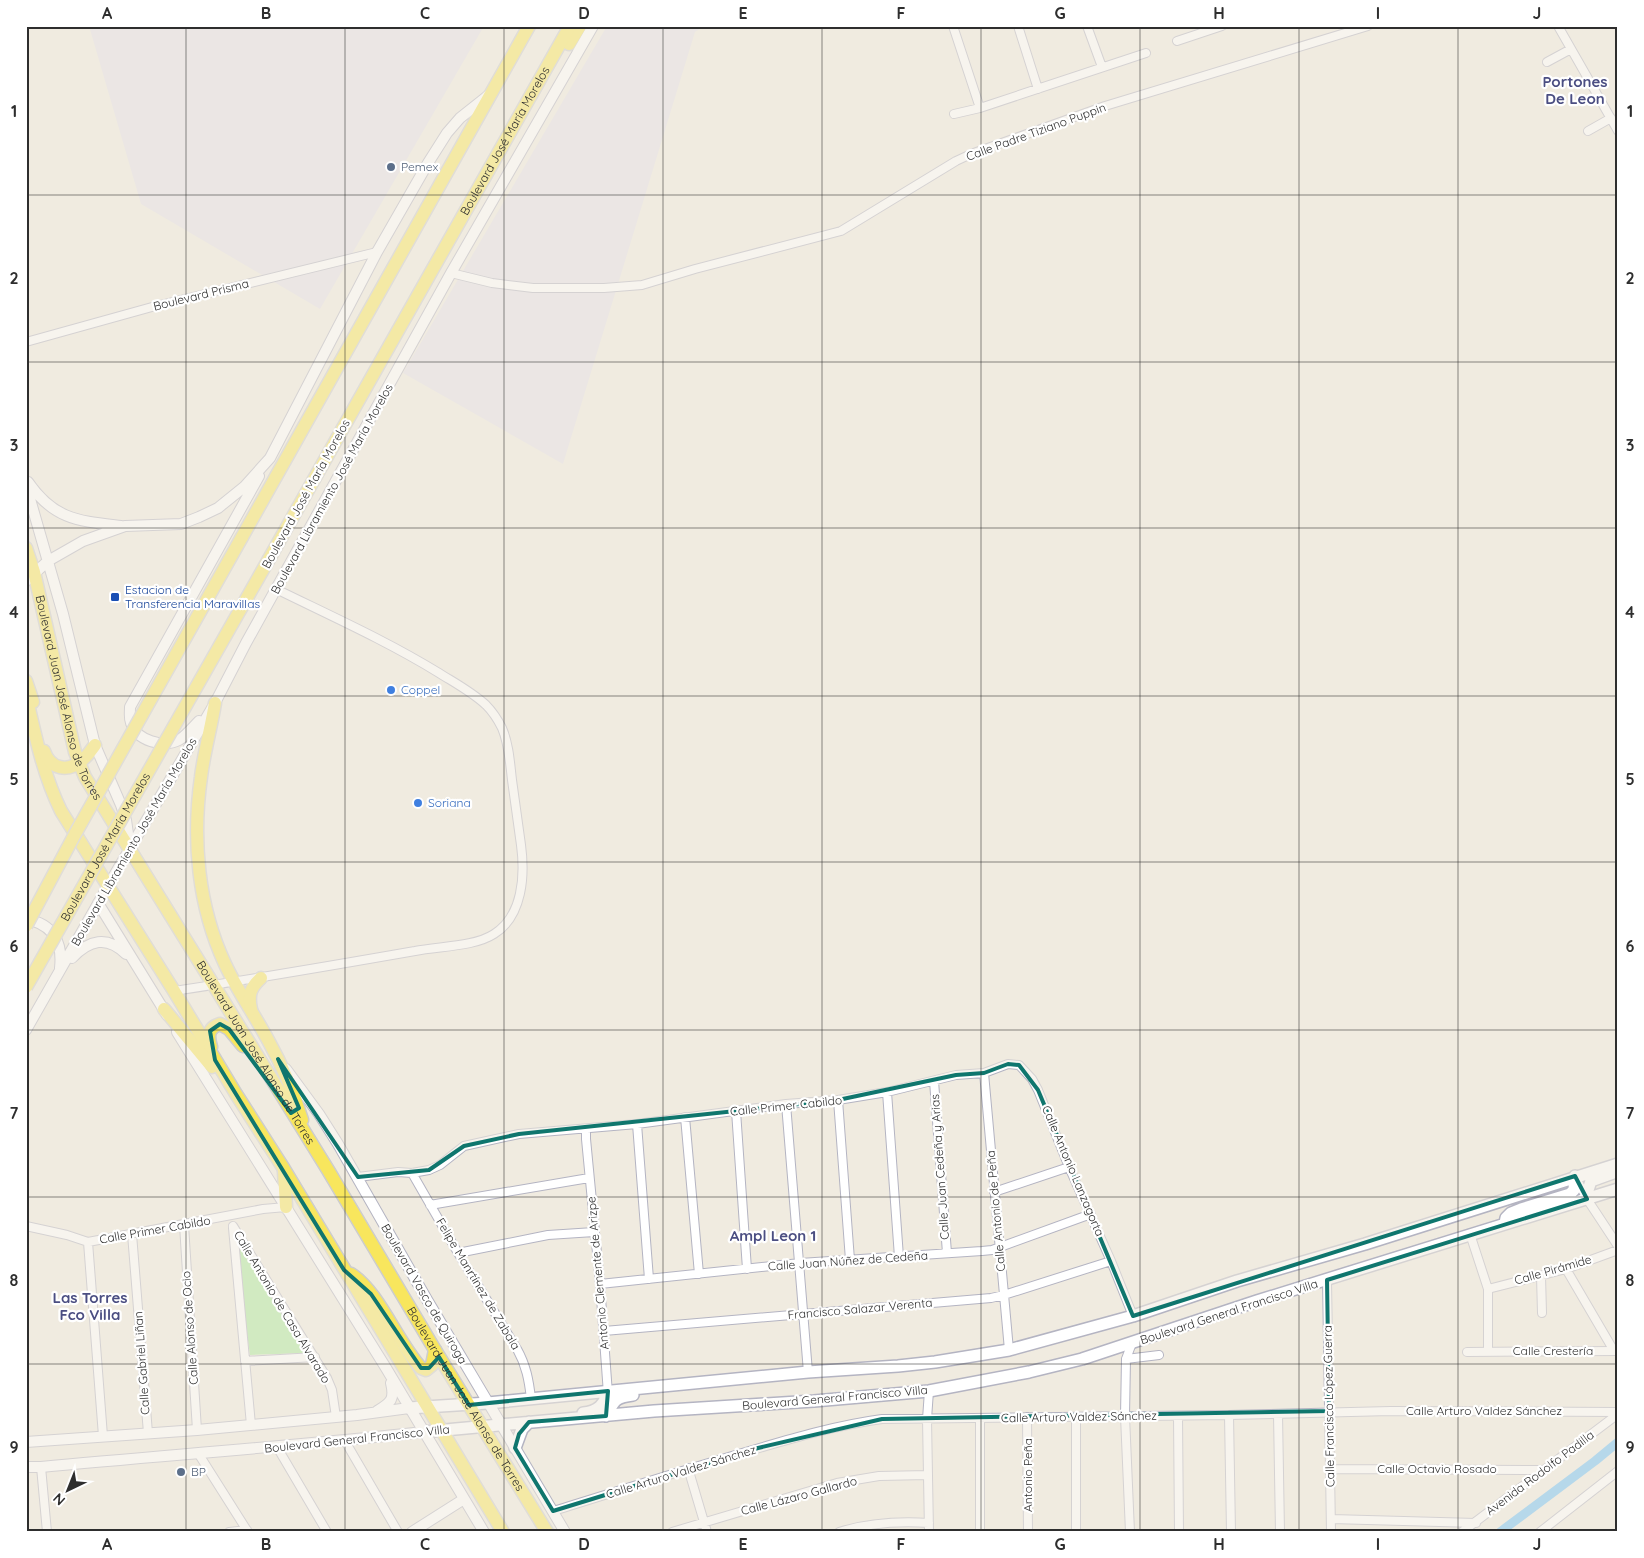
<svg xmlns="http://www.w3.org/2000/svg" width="1644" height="1558" font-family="Quicksand,sans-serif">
  <rect width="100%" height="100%" fill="#f0ebe0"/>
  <path fill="#e4e1e8" d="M89,26H484L320,309L141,204Z
    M607,26H704L695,32L563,464L403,373Z"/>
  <path fill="#ace89b" d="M238,1249L242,1251L307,1353L250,1355L236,1254Z"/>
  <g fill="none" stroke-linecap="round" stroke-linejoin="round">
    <path stroke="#70c1f5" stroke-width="9" d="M1500,1532L1595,1461L1618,1442"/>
    <defs>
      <path id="minor" d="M953,26L980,108
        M1018,26L1038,89
        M1087,26L1102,67
        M1558,26L1618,131
        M1177,41L1222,26
        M1547,62L1571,49
        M954,114L980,108L1146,53
        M1588,131L1611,118
        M451,273L492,283L533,288H604L642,285L695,269L841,231L956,161L971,154L1105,106L1368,26
        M26,342L152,307L377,252
        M174,991C254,979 335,965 415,951C439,946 474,947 494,934C523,916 525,875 521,845C518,823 515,802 512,780C510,763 509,744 502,728C498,720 493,712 486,705C472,692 455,683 439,673C387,641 331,616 276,589
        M984,1073L1009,1350
        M934,1081L947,1253
        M887,1092L899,1257
        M838,1100L850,1260
        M786,1104L808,1372
        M736,1111L747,1269
        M685,1117L699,1274
        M637,1124L649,1279
        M586,1130V1139L600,1284L608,1394
        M412,1173L458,1253L517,1349C526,1365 529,1380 531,1399
        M358,1177L398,1172L412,1173L429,1170L440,1165L464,1146L519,1134L637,1124L786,1104L838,1100L887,1092L956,1075L984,1073L1008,1064L1019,1065L1032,1079L1038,1090L1069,1167L1111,1261L1133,1316
        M1576,1178L1587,1199L1618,1246
        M994,1192L1069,1167
        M430,1205L589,1178
        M184,1225L197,1430
        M26,1226L67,1235L88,1242L263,1209L286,1207
        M233,1226L327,1378L332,1390L336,1417
        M233,1228L251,1425
        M132,1234L148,1433
        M1470,1234L1488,1289V1351
        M88,1242L103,1436
        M458,1253L548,1235L594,1232
        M1566,1269L1614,1351
        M1541,1276L1542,1313
        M1327,1280L1331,1532
        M600,1284L800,1263L982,1251L992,1250L1091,1214
        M1488,1289L1566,1269L1618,1250
        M604,1331L991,1298L1004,1295L1111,1261
        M1467,1352L1618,1351
        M1126,1359L1159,1355
        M245,1361L315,1357
        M929,1391L927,1419L929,1532
        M1278,1414L1280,1532
        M1229,1415L1231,1532
        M1178,1416L1179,1532
        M1027,1417L1028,1532
        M1076,1417V1532
        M980,1418V1532
        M345,1441L398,1532
        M277,1447L327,1532
        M198,1453L248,1532
        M41,1467L47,1532
        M688,1468L707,1532
        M1330,1469L1545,1470
        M553,1511C618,1491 683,1470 749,1451C793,1438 837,1425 882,1419L1229,1415L1391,1411L1618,1412
        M1331,1519L1476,1523
        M229,1532L247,1530
        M672,1532L837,1483L879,1476L928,1475
        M839,1532C868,1523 898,1521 929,1523
        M1130,1532L1125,1416L1126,1359L1132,1343
        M1462,1532L1618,1414
        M1540,1532L1618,1471"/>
      <path id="tertiary" d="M28,482C54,520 79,521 121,526
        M26,485L63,614L95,745L121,805L126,820L130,848
        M26,581L48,561L83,541L125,526L181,524L199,517L218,508L244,487L270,458L377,252L428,163L447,133L460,118L489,95
        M199,721C193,727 187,735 179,740C163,748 137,741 131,723C129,718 130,713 130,707L259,476
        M98,903L167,1015
        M26,919C53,924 63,942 60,968
        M72,958C89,940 107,935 126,954
        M26,1030L108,886L215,703L246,643L451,273L593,26
        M177,1032L386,1368L484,1532
        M286,1069L319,1114L338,1144L426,1298L565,1532
        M377,1411C391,1403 395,1399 391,1383
        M26,1442L197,1430L357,1415L409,1408
        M26,1467H41C168,1455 296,1446 423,1432
        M412,1532L464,1499"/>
      <path id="secondary" d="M1587,1199V1193L1591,1181L1616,1172
        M1505,1223L1506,1218L1511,1213L1521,1209L1570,1194L1574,1190L1575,1176
        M409,1408L488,1403L808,1372L898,1366L935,1362L1009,1350L1133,1316L1237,1281L1365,1244L1618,1164
        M583,1413C597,1412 605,1405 608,1391
        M606,1416C614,1401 615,1397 633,1395
        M423,1432L654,1411L814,1401L929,1391L1029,1372L1082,1359L1257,1301L1618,1189
        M515,1448L522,1429L529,1422"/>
      <g id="primary">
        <path d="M569,44L580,26"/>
        <path d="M242,537L529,26"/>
        <path id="s1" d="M26,548L34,572L75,752L85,777L328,1170L435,1350L547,1532"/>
        <path id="s2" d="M269,559L570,26"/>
        <path d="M26,681L33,702"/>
        <path d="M26,695C35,735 43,774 61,811L174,991L236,1094L284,1169L503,1532"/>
        <path d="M215,703C211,728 204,752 201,777C192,840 198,906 225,964C237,990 254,1014 268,1040C282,1065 294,1093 302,1120"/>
        <path d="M44,751C50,769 68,773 82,760C88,756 91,750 95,745"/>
        <path d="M164,1009L212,1067"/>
        <path d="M251,1009C248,995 250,988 261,978"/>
        <path d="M211,1047C208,1037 207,1028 220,1024L229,1029L243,1046"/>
        <path d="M284,1171L286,1207"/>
        <path d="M351,1274C379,1292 397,1342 421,1368L426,1370L432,1365L435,1350"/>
      </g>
    </defs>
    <use href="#minor" stroke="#b4b4c2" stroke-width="10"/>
    <use href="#tertiary" stroke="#b4b4c2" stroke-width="12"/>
    <use href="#secondary" stroke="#b4b4c2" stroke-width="14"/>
    <use href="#primary" stroke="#cdcdcd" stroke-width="15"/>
    <use href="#minor" stroke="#fff" stroke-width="8"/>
    <use href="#tertiary" stroke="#fff" stroke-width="10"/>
    <use href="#secondary" stroke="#fff" stroke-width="11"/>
    <use href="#primary" stroke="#f8e65d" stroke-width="12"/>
    <defs>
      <g id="primary-bridge">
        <path d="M26,926L75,834L242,537"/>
        <path id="s3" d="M26,987L269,559"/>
      </g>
    </defs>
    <use href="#primary-bridge" stroke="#cdcdcd" stroke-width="15" stroke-linecap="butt"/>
    <use href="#primary-bridge" stroke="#f8e65d" stroke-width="12"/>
  </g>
  <path d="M0 0H1644V1558H0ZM220,1024L229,1029L291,1113L299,1108L278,1059L358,1177L429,1170L464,1146L519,1134L838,1100L956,1075L984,1073L1008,1064L1019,1065L1038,1090L1133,1316L1575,1176L1587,1199L1327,1280L1329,1411L882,1419L758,1448L553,1511L515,1448L519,1434L529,1422L606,1416L608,1391L469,1405L439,1357L429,1368H421L371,1294L344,1270L215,1060L210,1031Z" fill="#f0ebe0" fill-opacity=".55" fill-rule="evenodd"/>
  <path fill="none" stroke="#0f766e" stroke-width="4" stroke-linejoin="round" d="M220,1024L229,1029L291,1113L299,1108L278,1059L358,1177L429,1170L464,1146L519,1134L838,1100L956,1075L984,1073L1008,1064L1019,1065L1038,1090L1133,1316L1575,1176L1587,1199L1327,1280L1329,1411L882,1419L758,1448L553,1511L515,1448L519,1434L529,1422L606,1416L608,1391L469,1405L439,1357L429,1368H421L371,1294L344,1270L215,1060L210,1031Z"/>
  <path fill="none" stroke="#2e2e2e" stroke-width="1" stroke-opacity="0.55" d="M186,26V1532M345,26V1532M504,26V1532M663,26V1532M822,26V1532M981,26V1532M1140,26V1532M1299,26V1532M1458,26V1532M26,195H1618M26,362H1618M26,528H1618M26,696H1618M26,862H1618M26,1030H1618M26,1197H1618M26,1364H1618"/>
  <g fill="#5c6f8a" stroke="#fff" stroke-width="2">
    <circle cx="391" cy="167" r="5"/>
    <circle cx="181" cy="1472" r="5"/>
  </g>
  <rect fill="#1a4fb4" stroke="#fff" stroke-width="2" x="110" y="592" width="10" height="10" rx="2.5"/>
  <g fill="#3f7fe0" stroke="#fff" stroke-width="2">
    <circle cx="391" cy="690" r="5"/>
    <circle cx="418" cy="803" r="5"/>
  </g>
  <g text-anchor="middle" stroke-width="4.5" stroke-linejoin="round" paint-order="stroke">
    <g font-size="12" fill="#2e2e2e" stroke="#fff">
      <text transform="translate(1036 132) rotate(-20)" y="4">Calle Padre Tiziano Puppin</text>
      <text dy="4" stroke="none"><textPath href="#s2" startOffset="480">Boulevard José María Morelos</textPath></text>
      <text transform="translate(201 295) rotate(-14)" y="4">Boulevard Prisma</text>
      <text transform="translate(332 489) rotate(-61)" y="4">Boulevard Libramiento José María Morelos</text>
      <text transform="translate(306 494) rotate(-61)" y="4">Boulevard José María Morelos</text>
      <text dy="4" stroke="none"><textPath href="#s1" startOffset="156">Boulevard Juan José Alonso de Torres</textPath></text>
      <text transform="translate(134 842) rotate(-60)" y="4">Boulevard Libramiento José María Morelos</text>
      <text dy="4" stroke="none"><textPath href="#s3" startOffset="161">Boulevard José María Morelos</textPath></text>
      <text dy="4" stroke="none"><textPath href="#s1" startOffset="561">Boulevard Juan José Alonso de Torres</textPath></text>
      <text transform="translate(786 1106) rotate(-6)" y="4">Calle Primer Cabildo</text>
      <text transform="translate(940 1167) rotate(-94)" y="4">Calle Juan Cedeña y Arias</text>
      <text transform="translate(1073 1171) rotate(67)" y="4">Calle Antonio Lanzagorta</text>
      <text transform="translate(996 1211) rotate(-95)" y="4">Calle Antonio de Peña</text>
      <text transform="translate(155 1230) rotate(-10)" y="4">Calle Primer Cabildo</text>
      <text transform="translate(848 1261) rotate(-4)" y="4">Calle Juan Núñez de Cedeña</text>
      <text transform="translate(1553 1270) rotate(-16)" y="4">Calle Pirámide</text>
      <text transform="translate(598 1273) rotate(-95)" y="4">Antonio Clemente de Arizpe</text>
      <text transform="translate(478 1284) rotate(59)" y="4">Felipe Manrtínez de Zabala</text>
      <text transform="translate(424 1294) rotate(60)" y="4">Boulevard Vasco de Quiroga</text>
      <text transform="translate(282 1307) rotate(59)" y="4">Calle Antonio de Casa Alvarado</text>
      <text transform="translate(860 1309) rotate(-5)" y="4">Francisco Salazar Verenta</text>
      <text transform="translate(1229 1312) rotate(-18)" y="4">Boulevard General Francisco Villa</text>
      <text transform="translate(190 1328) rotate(-94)" y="4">Calle Alonso de Ocio</text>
      <text x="1553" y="1355">Calle Crestería</text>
      <text transform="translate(142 1363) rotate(-94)" y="4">Calle Gabriel Liñan</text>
      <text transform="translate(835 1398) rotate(-5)" y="4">Boulevard General Francisco Villa</text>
      <text dy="4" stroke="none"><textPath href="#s1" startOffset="966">Boulevard Juan José Alonso de Torres</textPath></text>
      <text transform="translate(1329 1406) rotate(-91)" y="4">Calle Francisco López Guerra</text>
      <text x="1484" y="1415">Calle Arturo Valdez Sánchez</text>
      <text transform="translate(1079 1417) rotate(-1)" y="4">Calle Arturo Valdez Sánchez</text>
      <text transform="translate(357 1439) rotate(-6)" y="4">Boulevard General Francisco Villa</text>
      <text x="1437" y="1473">Calle Octavio Rosado</text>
      <text transform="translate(681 1472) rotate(-17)" y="4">Calle Arturo Valdez Sánchez</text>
      <text transform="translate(1540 1473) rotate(-37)" y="4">Avenida Rodolfo Padilla</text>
      <text transform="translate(1028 1475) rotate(-90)" y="4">Antonio Peña</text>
      <text transform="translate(799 1496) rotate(-15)" y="4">Calle Lázaro Gallardo</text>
    </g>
    <g font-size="12" fill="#4e5e75" stroke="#fff" text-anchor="start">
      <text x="401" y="171">Pemex</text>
      <text x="191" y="1476">BP</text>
    </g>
    <g font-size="12" fill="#164399" stroke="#fff" text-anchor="start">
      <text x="125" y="594">Estacion de<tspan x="125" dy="14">Transferencia Maravillas</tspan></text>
    </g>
    <g font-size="12" fill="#366cbe" stroke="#fff" text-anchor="start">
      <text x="401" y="694">Coppel</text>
      <text x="428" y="807">Soriana</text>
    </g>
    <g font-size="15" font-weight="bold" fill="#4b4e82" stroke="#fff">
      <text x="1575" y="87">Portones<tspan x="1575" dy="17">De Leon</tspan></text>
      <text x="773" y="1241">Ampl Leon 1</text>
      <text x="90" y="1303">Las Torres<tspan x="90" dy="17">Fco Villa</tspan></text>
    </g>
  </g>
  <rect width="1644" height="1558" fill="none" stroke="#ffffff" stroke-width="55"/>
  <g transform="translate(68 1490) rotate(223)" stroke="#ffffff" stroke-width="4" paint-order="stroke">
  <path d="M0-4L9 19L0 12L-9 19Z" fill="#2e2e2e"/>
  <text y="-8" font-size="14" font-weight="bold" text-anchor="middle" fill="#2e2e2e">N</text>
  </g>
  <rect x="28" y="28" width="1588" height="1502" fill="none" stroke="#2e2e2e" stroke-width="2"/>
  <g font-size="16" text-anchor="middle" font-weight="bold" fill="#2e2e2e">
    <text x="107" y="19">A</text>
    <text x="266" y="19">B</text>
    <text x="425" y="19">C</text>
    <text x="584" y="19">D</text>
    <text x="743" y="19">E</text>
    <text x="901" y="19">F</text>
    <text x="1060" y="19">G</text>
    <text x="1219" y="19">H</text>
    <text x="1378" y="19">I</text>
    <text x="1537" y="19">J</text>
    <text x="14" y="117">1</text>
    <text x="1630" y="117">1</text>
    <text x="14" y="284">2</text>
    <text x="1630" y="284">2</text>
    <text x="14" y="451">3</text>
    <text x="1630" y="451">3</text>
    <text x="14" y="618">4</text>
    <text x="1630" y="618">4</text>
    <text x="14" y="785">5</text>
    <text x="1630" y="785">5</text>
    <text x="14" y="952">6</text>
    <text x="1630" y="952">6</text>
    <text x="14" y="1119">7</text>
    <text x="1630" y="1119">7</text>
    <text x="14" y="1286">8</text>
    <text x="1630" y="1286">8</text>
    <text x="14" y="1453">9</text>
    <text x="1630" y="1453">9</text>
    <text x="107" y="1550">A</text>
    <text x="266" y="1550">B</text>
    <text x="425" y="1550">C</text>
    <text x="584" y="1550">D</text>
    <text x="743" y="1550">E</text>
    <text x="901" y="1550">F</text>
    <text x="1060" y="1550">G</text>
    <text x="1219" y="1550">H</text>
    <text x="1378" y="1550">I</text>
    <text x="1537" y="1550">J</text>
  </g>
</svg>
